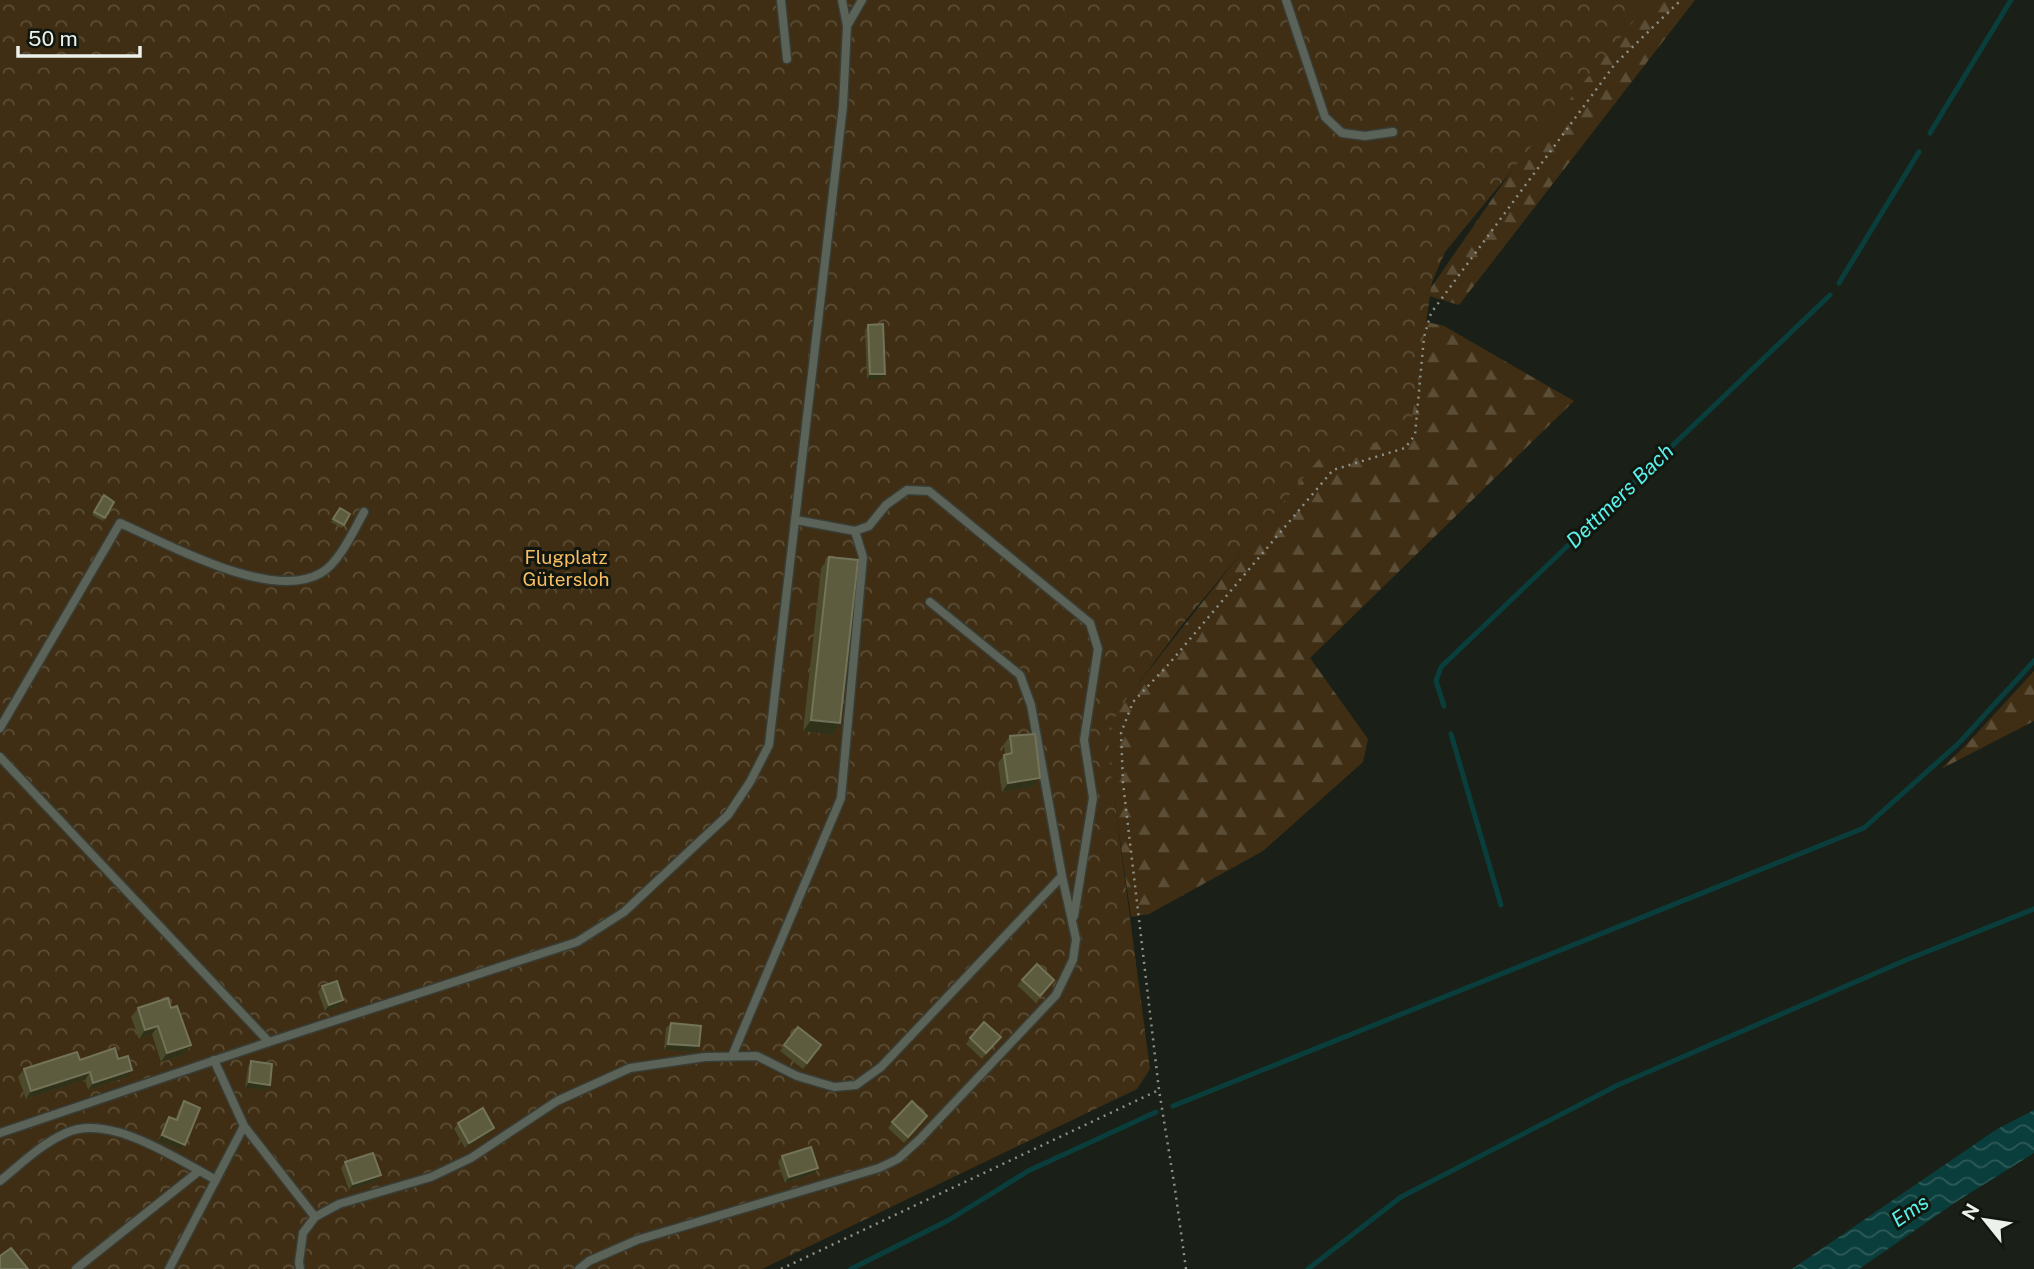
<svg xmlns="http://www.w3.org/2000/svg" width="2034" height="1269" font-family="'Public Sans',sans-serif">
  <defs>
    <pattern id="forest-firs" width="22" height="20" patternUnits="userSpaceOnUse" patternTransform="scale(1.75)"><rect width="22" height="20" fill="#3f2e13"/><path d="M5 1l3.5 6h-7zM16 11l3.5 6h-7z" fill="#5b4d36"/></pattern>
    <pattern id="park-crowns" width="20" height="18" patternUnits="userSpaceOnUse" patternTransform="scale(1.75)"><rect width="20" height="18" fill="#3f2e13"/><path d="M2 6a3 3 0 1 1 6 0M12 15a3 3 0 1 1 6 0" fill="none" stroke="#5b4d36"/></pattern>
    <pattern id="water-waves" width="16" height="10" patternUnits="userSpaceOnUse" patternTransform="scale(1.75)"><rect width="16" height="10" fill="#0a3e3c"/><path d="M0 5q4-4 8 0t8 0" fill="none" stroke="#2e5a58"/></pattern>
  </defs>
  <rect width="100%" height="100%" fill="#1a2017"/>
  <path fill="url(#forest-firs)" d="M1629,0H1695L1459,305L1426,295Z
    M1410,318L1444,326L1574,401L1310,658L1368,739L1363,762L1263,851L1149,914L1131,917L1104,727L1317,457Z
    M2034,671V721L1941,769L1966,745Z"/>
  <path fill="url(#park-crowns)" d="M0,0H1651L1445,252L1432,282L1410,432L1319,459L1185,621L1119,709L1108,732L1111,774L1150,1069L1137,1089L762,1269H0Z"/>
  <path fill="url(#water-waves)" d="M2034,1110V1153L1959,1200L1859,1269H1792L1997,1129Z"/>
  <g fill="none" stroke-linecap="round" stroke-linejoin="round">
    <path stroke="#0a3e3c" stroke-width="5" d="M1930,133L2011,0
      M1839,283L1919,152
      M1444,706L1436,681L1441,667L1830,295
      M1451,734L1501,905
      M1173,1106L1864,828L1959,743L2034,661
      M851,1269L949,1220L1028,1171L1156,1112
      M1308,1269L1401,1197L1618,1085L1906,960L2034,909"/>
    <defs>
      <path id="service" d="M781,0L787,59
        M1286,0L1325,117L1342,133L1365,136L1393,132
        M847,26L862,0
        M796,520L855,531L869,526L886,505L907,490L929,491L1090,623L1098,649L1084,740L1093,798L1074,916
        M0,728L120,523C168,544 271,602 321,573C339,563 354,530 364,512
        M0,757L269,1042
        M732,1056L841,798L863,557L855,531
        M214,1060L244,1126L315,1217
        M0,1133L269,1042L577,942L624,912L728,815L750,782L769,745L843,106L847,26L842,0
        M0,1181C21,1164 41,1144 66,1133C110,1113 177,1159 216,1180
        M76,1269L199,1171
        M169,1269L244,1126
        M300,1269L299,1262L303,1233L315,1217L339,1204L431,1177L471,1158L557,1101L630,1068L705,1057L757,1056L797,1076L834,1087L856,1085L881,1067L1062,876
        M579,1269L589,1261L637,1240L879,1168L898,1159L920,1139L1056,995L1073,960L1076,939L1062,876L1031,705L1020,675L930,602"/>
    </defs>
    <use href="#service" stroke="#383d36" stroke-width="11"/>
    <path stroke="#8c918a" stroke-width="2.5" stroke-dasharray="2 5" stroke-linecap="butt" d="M781,1269L1159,1090
      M1186,1269L1175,1189L1159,1090L1123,783L1121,733L1133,702L1168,665L1333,470L1405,448L1415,435L1424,337L1431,313L1615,64L1681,0"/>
    <use href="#service" stroke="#5b6257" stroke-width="8"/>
  </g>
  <path fill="#4b4a2a" d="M868,325L885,374L881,379H867L865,330Z
    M104,495L114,502L103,521L92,515Z
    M340,508L350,514L342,528L331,522Z
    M829,557L840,723L832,735L803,731L821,568Z
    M1010,736L1033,787L1002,792L998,763L1004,755L1005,754L1004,744Z
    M1022,980H1054L1035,1002L1018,986Z
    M322,986L339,1006L325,1011L318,992Z
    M168,998L185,1054L161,1062L152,1034L139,1039L131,1017L138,1008Z
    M671,1023L699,1046L695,1052L664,1050L666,1028Z
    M798,1027L821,1045L803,1069L780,1051Z
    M1001,1037L982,1059L966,1044L970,1038Z
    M118,1059L127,1077L88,1090L85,1080L26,1099L18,1077L24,1069L80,1060Z
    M251,1061L270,1085L266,1090L245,1088L248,1067Z
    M184,1101L185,1145L181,1150L158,1141L165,1123L169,1117L175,1120L180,1107Z
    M892,1122H923L904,1143L888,1128Z
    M458,1123L490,1133L465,1148L454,1129Z
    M782,1156L818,1168L814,1174L785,1183L778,1162Z
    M345,1162L377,1181L349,1190L341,1168Z"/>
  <path fill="#303119" d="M870,374H885L881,379H867Z
    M811,720L840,723L832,735L803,731Z
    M1040,778L1033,787L1002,792L1008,783Z
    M343,1000L339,1006L325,1011L329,1005Z
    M158,1026L152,1034L139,1039L145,1030Z
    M668,1044L699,1046L695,1052L664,1050Z
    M191,1045L185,1054L161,1062L167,1053Z
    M132,1070L127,1077L88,1090L93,1083Z
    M90,1072L85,1080L26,1099L31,1091Z
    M249,1082L270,1085L266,1090L245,1088Z
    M494,1128L490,1133L465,1148L469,1143Z
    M162,1135L185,1145L181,1150L158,1141Z
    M818,1168L814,1174L785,1183L789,1177Z
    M381,1175L377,1181L349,1190L353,1184Z"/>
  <path fill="#5d5c3e" stroke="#737359" stroke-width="2" d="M883,324L885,374H870L868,325Z
    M104,495L114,502L105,518L94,512Z
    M340,508L350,514L344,525L333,519Z
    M829,557L858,560L840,723L811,720Z
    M1035,734L1040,778L1008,783L1004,755L1012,753L1010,736Z
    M1037,964L1054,980L1040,996L1022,980Z
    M337,981L343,1000L329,1005L322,986Z
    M168,998L171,1008L177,1006L191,1045L167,1053L158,1026L145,1030L138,1008Z
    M984,1022L1001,1037L986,1053L970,1038Z
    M671,1023L701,1026L699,1046L668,1044Z
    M798,1027L821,1045L807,1063L784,1045Z
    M115,1048L118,1059L128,1056L132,1070L93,1083L90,1072L31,1091L24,1069L77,1052L80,1060Z
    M251,1061L272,1064L270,1085L249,1082Z
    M184,1101L200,1108L185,1145L162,1135L169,1117L177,1120Z
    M912,1101L927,1116L908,1137L892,1122Z
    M483,1108L494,1128L469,1143L458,1123Z
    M811,1147L818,1168L789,1177L782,1156Z
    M373,1153L381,1175L353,1184L345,1162Z
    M11,1248L28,1269H0V1256Z"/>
  <g text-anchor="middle" stroke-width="6" stroke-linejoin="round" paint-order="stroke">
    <g font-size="19" fill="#f8bc62" stroke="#11170e">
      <text x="566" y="564">Flugplatz<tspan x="566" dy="22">Gütersloh</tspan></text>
    </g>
    <g font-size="21" font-style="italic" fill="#59f1ec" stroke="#11170e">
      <text transform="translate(1620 496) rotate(-44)" y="7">Dettmers Bach</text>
      <text transform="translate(1910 1211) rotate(-34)" y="7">Ems</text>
    </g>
  </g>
  <g transform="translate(1985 1220) rotate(300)" stroke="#11170e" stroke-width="5" paint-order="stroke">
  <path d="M0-5L12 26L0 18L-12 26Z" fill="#edf1eb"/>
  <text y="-10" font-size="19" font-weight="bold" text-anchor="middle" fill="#edf1eb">N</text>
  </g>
  <path d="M18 46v10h122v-10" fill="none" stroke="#edf1eb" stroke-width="3.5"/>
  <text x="28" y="46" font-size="21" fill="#edf1eb" stroke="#11170e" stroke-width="5" paint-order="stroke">50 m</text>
</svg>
